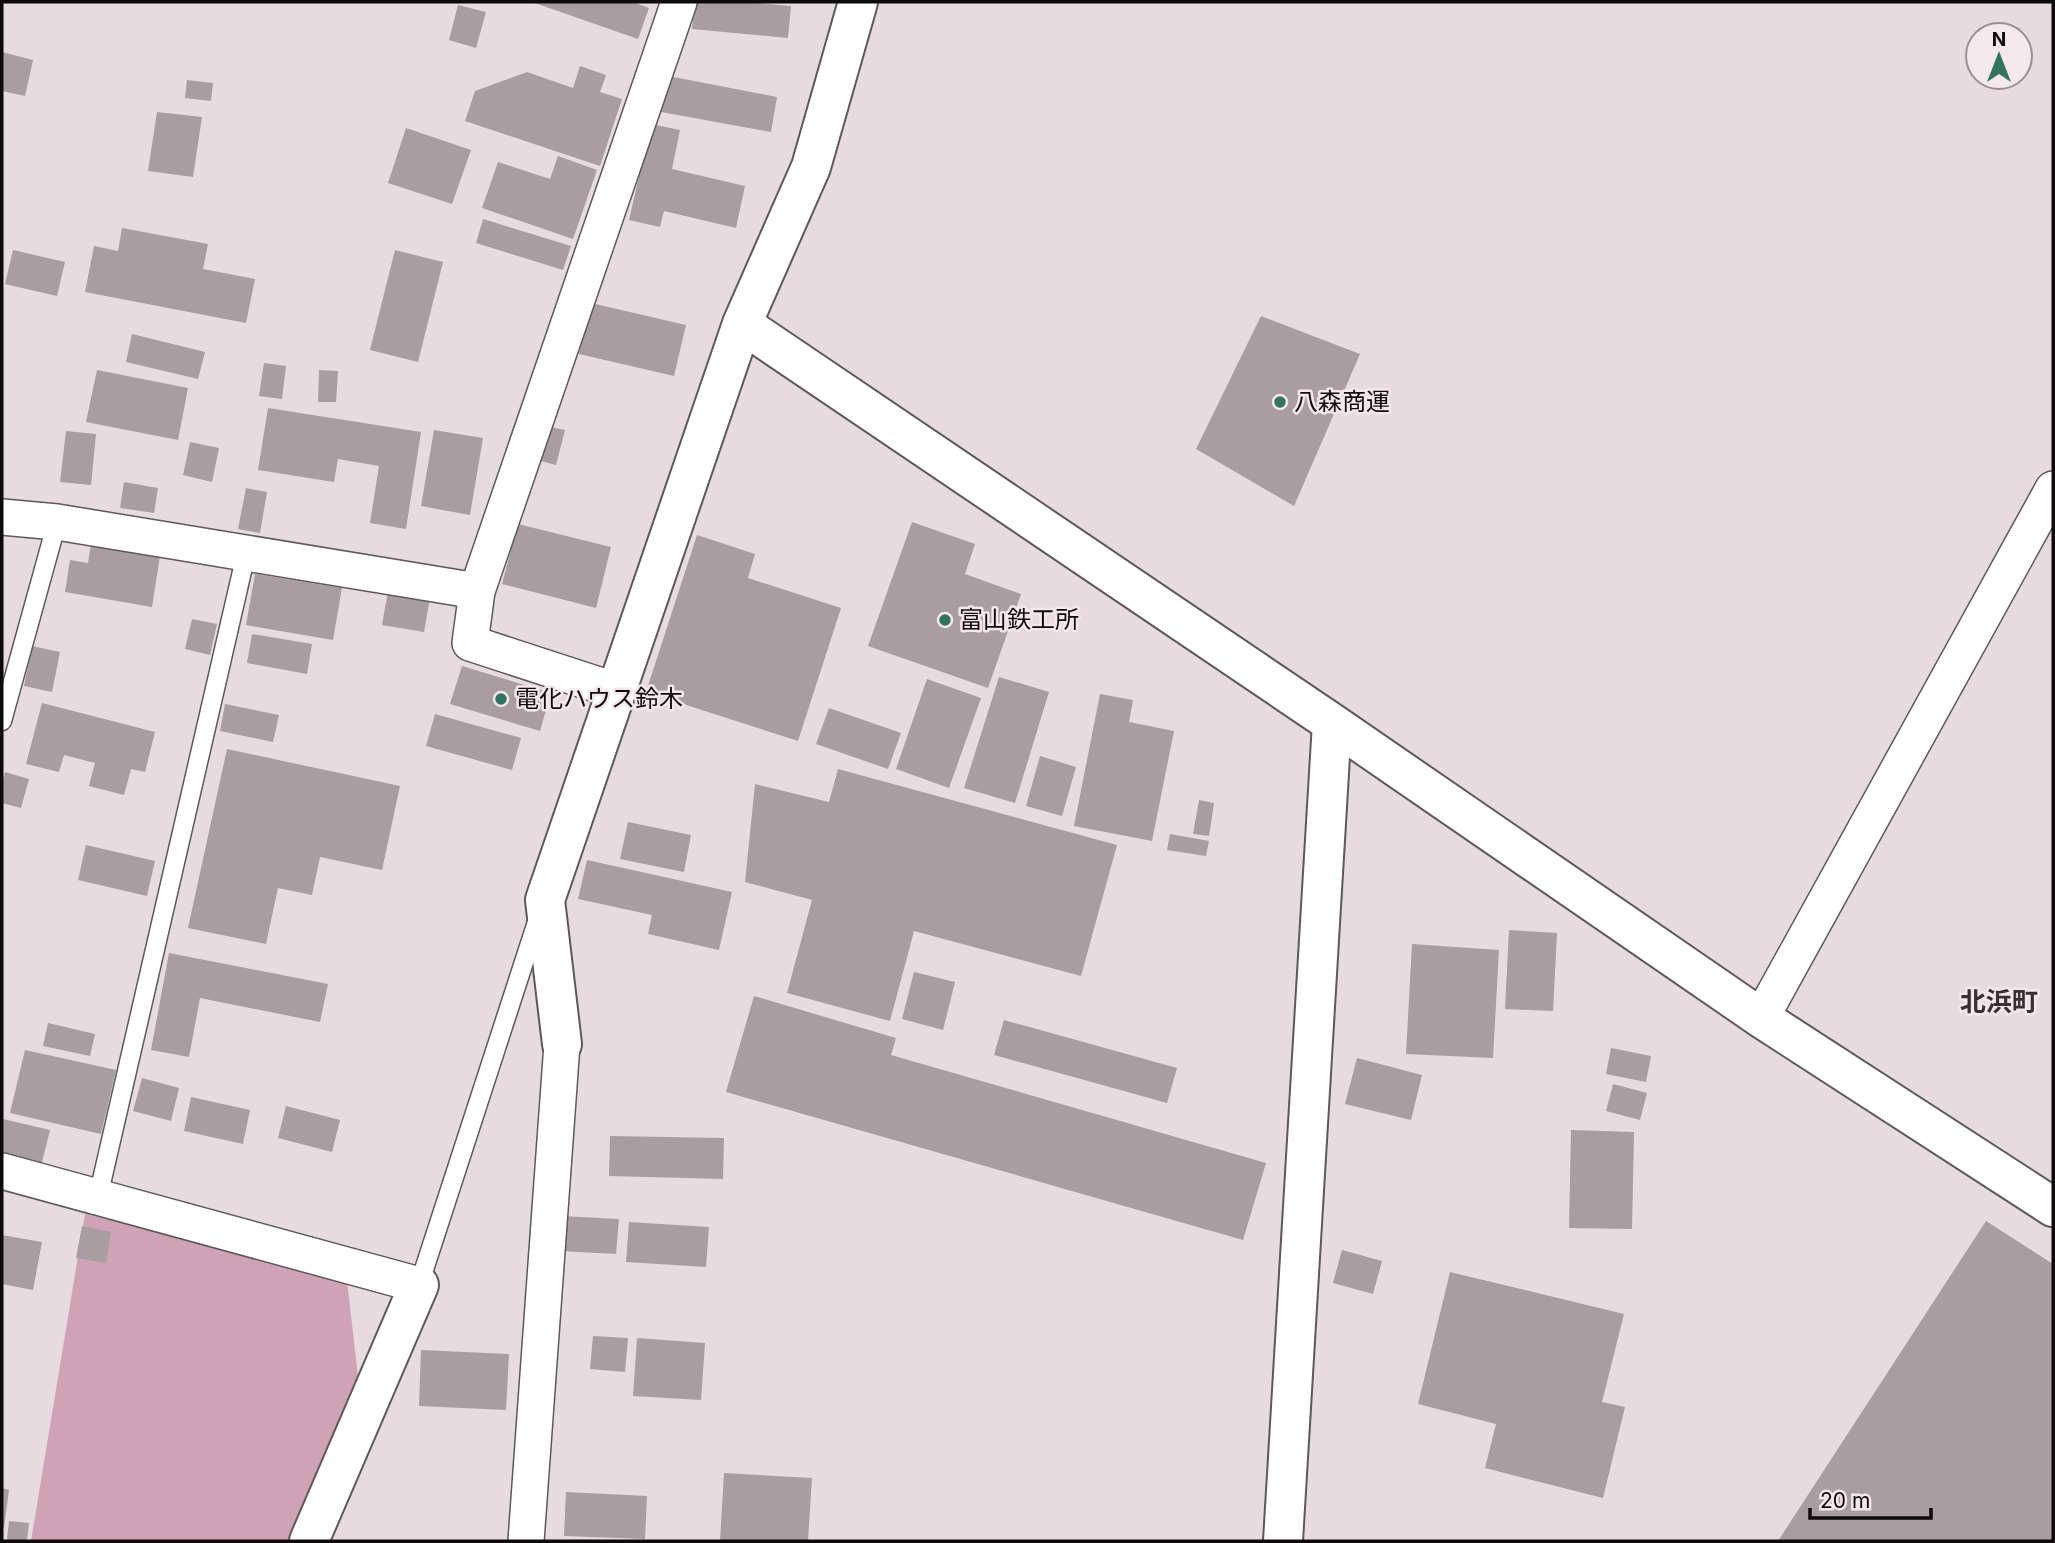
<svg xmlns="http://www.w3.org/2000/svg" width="2055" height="1543" font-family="Inter,'Noto Sans JP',sans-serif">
  <rect width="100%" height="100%" fill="#e6dbdf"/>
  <path fill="#cfa2b5" d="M85,1214L347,1280L358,1377L291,1541H31Z"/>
  <path fill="#a89da1" d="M532,2H633L649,8L638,39Z
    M695,2H745L791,6L788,38L692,29Z
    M458,5L486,12L476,48L449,40Z
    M2,52L33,60L25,96L2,91Z
    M580,66L606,75L600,92L622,99L600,166L465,121L475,91L527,72L573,88Z
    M668,76L777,97L771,132L661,112Z
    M187,80L213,83L211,101L185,98Z
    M157,112L202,117L193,177L148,171Z
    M651,124L680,130L672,169L745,186L736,228L664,211L660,227L629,220Z
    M406,128L471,150L452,204L388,183Z
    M558,156L597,170L573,239L482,208L498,162L550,179Z
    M483,219L571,246L563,270L476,243Z
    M122,228L208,244L203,269L255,279L246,323L85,292L94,246L118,251Z
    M13,250L65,262L57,296L5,284Z
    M395,250L443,262L418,362L370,350Z
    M591,303L686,325L674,376L579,354Z
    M1261,316L1360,354L1294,506L1196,449Z
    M132,334L205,352L198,379L126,362Z
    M264,363L286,366L282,399L259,396Z
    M97,370L188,388L178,440L86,422Z
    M319,370L338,371L336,402H318Z
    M268,408L421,432L406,529L370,523L379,466L338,459L334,482L258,470Z
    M546,426L565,430L556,465L537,460Z
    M434,430L483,438L470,515L421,506Z
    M66,431L96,434L91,485L60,482Z
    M190,442L219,448L212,482L183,475Z
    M124,482L158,488L154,513L120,508Z
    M246,488L267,492L260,533L238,529Z
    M912,522L975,544L965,574L1021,594L988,688L868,646Z
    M518,524L611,547L596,608L502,584Z
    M697,535L755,554L748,578L841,608L798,741L646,692Z
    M91,544L160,556L152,607L65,592L70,560L88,563Z
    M255,574L342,588L333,640L246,625Z
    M388,591L430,598L424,632L382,625Z
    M192,619L217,624L210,655L185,649Z
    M252,634L312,644L307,674L247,663Z
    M32,646L60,652L52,692L24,686Z
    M462,666L551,693L540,731L450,704Z
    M999,677L1049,692L1015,803L964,788Z
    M927,679L981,698L949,788L896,769Z
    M1100,694L1133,700L1129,722L1174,731L1152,841L1074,826Z
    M42,703L155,732L145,772L131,769L124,795L89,786L95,763L64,755L59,772L26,764Z
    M225,704L279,715L273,742L220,731Z
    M829,708L901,733L888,769L816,744Z
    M435,714L521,738L512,770L426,746Z
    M227,749L400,786L382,870L320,857L312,895L278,888L266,944L188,928Z
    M1040,756L1076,767L1062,816L1026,806Z
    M838,769L1117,845L1081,976L914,931L890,1021L787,993L812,900L745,882L755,784L829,802Z
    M5,772L29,779L21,808L2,803V785Z
    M1199,800L1214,803L1209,836L1193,834Z
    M628,822L691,835L684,872L620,859Z
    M1170,834L1209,841L1206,856L1167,850Z
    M86,845L155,861L147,896L78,880Z
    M587,860L732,892L719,950L648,934L652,915L578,899Z
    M1509,930L1557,933L1553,1011L1505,1009Z
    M1412,944L1499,950L1493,1058L1406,1054Z
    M169,953L328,984L320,1022L200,998L189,1057L151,1050Z
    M914,972L955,982L943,1030L902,1019Z
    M754,996L896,1038L891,1055L1266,1163L1243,1240L726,1092Z
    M1004,1020L1177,1068L1167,1103L994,1055Z
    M48,1023L95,1034L90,1056L43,1046Z
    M1611,1048L1651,1056L1646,1082L1606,1074Z
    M25,1050L116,1070L101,1134L10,1113Z
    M1357,1058L1422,1075L1411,1120L1345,1104Z
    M142,1078L179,1088L171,1121L133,1111Z
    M1613,1084L1647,1093L1640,1120L1606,1111Z
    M191,1097L250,1110L243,1144L184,1131Z
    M286,1106L340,1120L332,1152L278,1138Z
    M3,1119L50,1130L40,1170L2,1161Z
    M1571,1130L1634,1132L1632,1229L1569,1228Z
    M610,1136L724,1138L723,1179L609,1176Z
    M561,1216L619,1219L616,1254L559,1251Z
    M1986,1221L2053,1264V1541H1778Z
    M629,1222L709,1227L706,1267L626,1262Z
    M82,1226L111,1232L106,1263L76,1258Z
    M2,1235L42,1242L33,1290L2,1284Z
    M1342,1250L1382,1261L1373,1294L1333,1283Z
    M1450,1272L1624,1314L1602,1402L1625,1407L1603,1498L1485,1468L1496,1424L1418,1404Z
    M593,1336L628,1338L625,1372L590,1369Z
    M637,1338L705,1343L701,1400L633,1396Z
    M421,1350L509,1354L506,1410L419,1406Z
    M724,1473L812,1478L808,1541H720Z
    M2,1488L9,1490L4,1528L2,1527Z
    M566,1492L647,1496L645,1539L564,1536Z
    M9,1521L29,1523L27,1541L7,1540Z"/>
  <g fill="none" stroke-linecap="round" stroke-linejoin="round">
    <defs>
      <path id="lane" d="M2,721L57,522
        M98,1197L246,554
        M419,1285L537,922"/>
      <path id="street" d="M2,517L57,522L477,591L470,643L617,691
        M477,591L679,2
        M1761,1018L2053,489
        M2,1171L419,1285
        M526,1541L562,1044"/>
      <path id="secondary" d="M742,324L1332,723L1761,1018L2053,1207
        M562,1044L545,900L742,324L811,167L858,2
        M309,1541L419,1285
        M1283,1541L1332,723"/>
    </defs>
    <use href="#lane" stroke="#60575a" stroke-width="21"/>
    <use href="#street" stroke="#60575a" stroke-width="38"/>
    <use href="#secondary" stroke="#60575a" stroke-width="42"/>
    <use href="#lane" stroke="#fff" stroke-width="18"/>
    <use href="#street" stroke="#fff" stroke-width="35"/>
    <use href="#secondary" stroke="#fff" stroke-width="38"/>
  </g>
  <g fill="#347360" stroke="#f4e8ec" stroke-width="2.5">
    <circle cx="1280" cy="402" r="7"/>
    <circle cx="945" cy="620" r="7"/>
    <circle cx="501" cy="699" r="7"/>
  </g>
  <g text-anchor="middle" stroke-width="5" stroke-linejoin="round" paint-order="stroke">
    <g font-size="24" fill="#0e0a0c" stroke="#f4e8ec" text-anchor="start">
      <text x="1294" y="410">八森商運</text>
      <text x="959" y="628">富山鉄工所</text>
      <text x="515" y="707">電化ハウス鈴木</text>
    </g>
    <g font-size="26" font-weight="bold" fill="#393034" stroke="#f4e8ec">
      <text x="1999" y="1011">北浜町</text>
    </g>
  </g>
  <rect width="2055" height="1543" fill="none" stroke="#0e0a0c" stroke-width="7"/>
  <g transform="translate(1999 56)"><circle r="33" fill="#f4e8ec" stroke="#988f92" stroke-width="2"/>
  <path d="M0-5L12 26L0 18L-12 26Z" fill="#347360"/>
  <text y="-10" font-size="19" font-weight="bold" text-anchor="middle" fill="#0e0a0c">N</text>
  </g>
  <path d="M1810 1508v10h121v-10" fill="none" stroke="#0e0a0c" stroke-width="3.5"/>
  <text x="1820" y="1508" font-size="21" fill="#0e0a0c" stroke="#f4e8ec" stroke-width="5" paint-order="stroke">20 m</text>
</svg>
